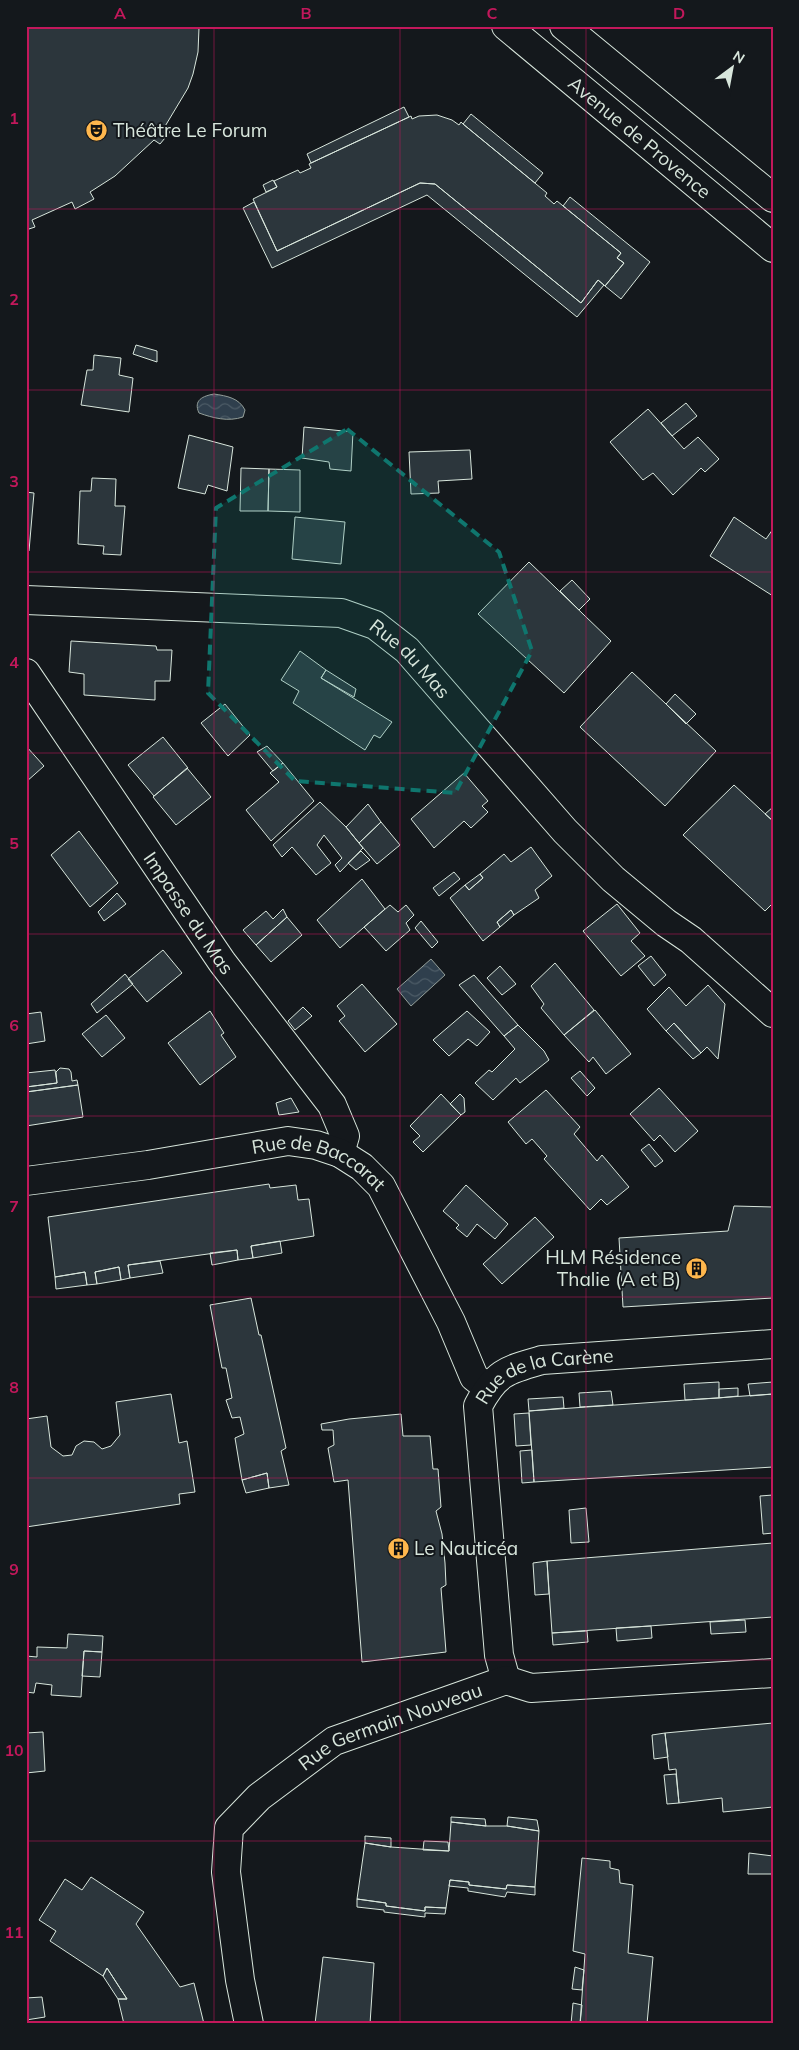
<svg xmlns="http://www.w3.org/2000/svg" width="799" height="2050" font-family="Mulish,sans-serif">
  <defs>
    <pattern id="water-waves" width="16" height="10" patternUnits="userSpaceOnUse" patternTransform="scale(1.25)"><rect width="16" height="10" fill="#2f3f4d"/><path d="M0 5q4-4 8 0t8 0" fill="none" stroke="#4c5b66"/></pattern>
  </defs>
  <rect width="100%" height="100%" fill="#14181c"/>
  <path fill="url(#water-waves)" stroke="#939e99" d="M214,394C227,396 239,398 245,410L243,417C228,422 213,418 199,413C193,400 203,396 214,394Z
    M431,959L445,975L411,1006L397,989Z"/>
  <path fill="#2c363c" stroke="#d8e6dc" d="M26,26H198L199,28L198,52L193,74L188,88L164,128L170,132L160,144L154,140L115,176L90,192L94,199L75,209L72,202L32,220L35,227L26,230Z
    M404,107L409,117L311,163L307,154Z
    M471,114L543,173L535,183L463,124Z
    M437,115L452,120L459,125L461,122L463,124L547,193L545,196L554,204L557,201L621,253L617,258L624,263L605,286L598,280L581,303L435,184L420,183L277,251L253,199L277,187L274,181L298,170L300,173L311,168L309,164L311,163L409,117L411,116L412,119L419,116Z
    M273,180L277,187L266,192L263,185Z
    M420,183L435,184L581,303L598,280L604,285L577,317L427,195L272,268L243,208L254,202L277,251Z
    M570,197L650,262L621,299L605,286L624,263L617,258L621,253L563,206Z
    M136,345L157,351V362L133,354Z
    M94,355L121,358L119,375L133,378L129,412L81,405L87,370H93Z
    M686,403L697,416L672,436L661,423Z
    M648,409L684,449L698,437L719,459L705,472L701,468L673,495L653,473L643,480L610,442Z
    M304,427L353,432L351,471L330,469L329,462L302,458Z
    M189,435L233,447L227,491L208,485L205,494L178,488Z
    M470,450L472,479L438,481L439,493L411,494L409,452Z
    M241,468L269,469L268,511H240Z
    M269,469L300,470V512L268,511Z
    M92,478L116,479L115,506H125L121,555L103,554L104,546L78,544L80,491H91Z
    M26,492L34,493L29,551H26Z
    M295,517L345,522L341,564L292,559Z
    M734,517L766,539L773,529V596L710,556Z
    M529,562L611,641L564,693L478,614Z
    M572,580L590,599L579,610L560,591Z
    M71,641L156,646L157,650H172L170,681H155V700L84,695V674L69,672Z
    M300,651L326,670L321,678L392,722L380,738L374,735L365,750L293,703L299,691L281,680Z
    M326,670L356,689L354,697L321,678Z
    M632,672L716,751L665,806L580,727Z
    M675,694L696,714L686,724L666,704Z
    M225,704L250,735L228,756L201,723Z
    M163,737L188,768L154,796L128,765Z
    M26,746L44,766L26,782Z
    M267,746L283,763L273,771L257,752Z
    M283,763L314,801L271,841L246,810L279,782L270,773Z
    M187,768L211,797L176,825L153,797Z
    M464,773L488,801L482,806L488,812L471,828L464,821L434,848L411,819Z
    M734,785L773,821V903L765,911L683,835Z
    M320,802L346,827L363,848L340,872L335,865L342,858L324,835L317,845L331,863L316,875L292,847L282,857L273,845Z
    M368,804L381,822L359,843L346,827Z
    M773,807V821L765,814Z
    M381,822L400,845L377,864L359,843Z
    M79,831L118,883L90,907L51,855Z
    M531,847L552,876L535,890L539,898L514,915L511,910L497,922L500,927L483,941L450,898L465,885L469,890L483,878L480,874L504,854L511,862Z
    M361,851L370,860L356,870L348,863Z
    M454,872L460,879L439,896L433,888Z
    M480,874L483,878L469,890L465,885Z
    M362,879L385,909L340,948L317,920Z
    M117,893L126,904L104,921L98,912Z
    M617,904L640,933L631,941L645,956L621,976L583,931Z
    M390,905L398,912L406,905L414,915L406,923L410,930L386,951L364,927Z
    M283,909L287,917L256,945L243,930L266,911L273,919Z
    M511,910L514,915L500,927L497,922Z
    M287,917L302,935L271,962L256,945Z
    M421,921L438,942L432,948L415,928Z
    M163,950L182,973L147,1002L128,979Z
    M651,956L666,975L654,986L638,966Z
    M555,963L594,1010L564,1035L541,1008L544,1004L531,986Z
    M500,966L516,984L502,995L487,978Z
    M125,974L133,984L97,1013L91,1004Z
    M474,975L518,1025L504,1036L459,985Z
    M362,984L397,1024L365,1052L339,1021L345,1016L337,1006Z
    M708,985L725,1004L718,1059L707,1047L701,1053L674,1023L666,1031L647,1009L669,987L686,1006Z
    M303,1007L312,1016L295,1030L288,1021Z
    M595,1010L631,1054L606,1074L593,1057L589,1062L564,1035Z
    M210,1011L224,1033L221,1035L236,1057L200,1085L168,1043Z
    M467,1011L490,1032L477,1046L468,1039L449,1056L433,1040Z
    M41,1012L45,1041L26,1044V1014Z
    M106,1015L125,1038L102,1057L82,1034Z
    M674,1023L701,1053L693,1059L666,1031Z
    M518,1025L544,1051L549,1060L520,1083L516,1078L493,1100L475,1083L489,1070L492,1072L515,1049L504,1036Z
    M60,1068L69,1069L71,1072L72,1081L77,1080L78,1085L26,1092V1087L57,1083L56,1072Z
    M55,1070L57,1083L26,1087V1073Z
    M580,1071L595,1088L587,1096L571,1078Z
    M78,1085L83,1117L26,1126V1092Z
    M659,1088L698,1131L675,1152L660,1135L654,1141L630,1114Z
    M546,1090L580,1127L574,1134L597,1161L602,1155L629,1187L607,1205L601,1199L590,1210L544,1159L547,1156L532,1139L526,1144L508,1122Z
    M441,1094L461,1115L423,1152L413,1142L420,1136L410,1126Z
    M460,1094L464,1098L465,1112L461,1115L450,1104Z
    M291,1098L299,1112L279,1115L276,1103Z
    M649,1144L663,1161L655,1167L641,1150Z
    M269,1184L270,1188L296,1185L298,1200L309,1199L314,1236L251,1246L253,1258L238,1260L237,1250L128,1265L130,1278L121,1280L119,1267L95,1272L97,1284L87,1285L85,1272L55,1277L48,1217Z
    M466,1185L508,1224L495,1239L477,1224L467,1237L456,1228L459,1225L443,1211Z
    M734,1206L773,1207V1298L623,1307L619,1238L728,1231Z
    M535,1217L554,1237L502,1284L483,1264Z
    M280,1241L282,1253L253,1258L251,1246Z
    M237,1250L238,1260L212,1265L210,1253Z
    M160,1261L163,1273L130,1278L128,1265Z
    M119,1267L121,1280L97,1284L95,1272Z
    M85,1272L87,1285L56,1289L55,1277Z
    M251,1298L259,1335H261L286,1448L281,1451L289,1485L269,1488L267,1473L242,1480L235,1438L244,1434L240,1417L232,1418L226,1400L232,1398L226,1368H222L210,1305Z
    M719,1382V1398L685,1400L684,1384Z
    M773,1382V1394L750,1396L748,1384Z
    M738,1388V1396L719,1398V1389Z
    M611,1391L613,1405L580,1407L579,1393Z
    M171,1394L179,1443L187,1441L195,1492L179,1494L180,1504L26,1527V1419L47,1416L51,1447L63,1456L72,1455L76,1446L84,1441L94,1442L102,1449L111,1446L120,1435L116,1402Z
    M773,1394V1467L534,1482L529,1411Z
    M563,1397L564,1408L529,1411L528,1399Z
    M529,1413L531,1445L516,1446L514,1414Z
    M401,1414L403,1436H430L433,1469H438L441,1507L436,1511L442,1534L445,1563L446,1585L441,1588L446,1652L362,1662L348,1480L334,1482L328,1448L334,1445L333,1430H322L321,1424L349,1419Z
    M532,1450L534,1482L522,1483L520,1451Z
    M267,1473L269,1488L246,1493L242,1480Z
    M773,1495V1533L763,1534L760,1496Z
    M586,1508L589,1542L571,1543L569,1510Z
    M773,1543V1617L552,1633L547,1561Z
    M547,1561L549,1594L535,1595L533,1563Z
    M745,1620L746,1632L711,1634L710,1622Z
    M651,1626L652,1638L617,1641L616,1628Z
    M587,1631L588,1642L553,1645L552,1633Z
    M68,1634L103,1636L102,1652L84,1651L81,1697L51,1695L52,1685L36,1683L34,1693L26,1692V1656L37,1657V1647L67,1648Z
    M84,1651L102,1652L100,1677L82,1676Z
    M773,1723V1807L723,1812L722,1798L679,1803L676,1769L669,1770L665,1733Z
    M43,1732L45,1771L26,1773V1733Z
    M665,1733L668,1757L654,1759L652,1735Z
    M676,1774L679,1803L667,1804L664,1775Z
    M451,1817L485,1819L486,1826L451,1822Z
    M508,1817L537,1820L539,1831L507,1826Z
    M451,1822L486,1826H507L539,1831L535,1887L507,1885L506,1889L469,1885V1882L450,1880L446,1908L425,1907V1911L386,1906V1903L357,1899L365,1843L391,1847L449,1851Z
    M365,1836L391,1838V1847L365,1843Z
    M424,1841L448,1842L449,1851L423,1850Z
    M749,1853L773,1856V1874H748Z
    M582,1858L610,1861V1868L619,1870L620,1883L633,1885L628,1953L653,1957L647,2024H580L585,1954L573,1951Z
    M91,1877L144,1912L136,1924L180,1987L194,1983L204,2024H124L118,1999H127L107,1968L103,1976L50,1941L56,1931L39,1920L65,1879L82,1890Z
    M450,1880L469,1882V1885L506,1889L507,1885L535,1887V1895L507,1892L505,1897L468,1891V1888L449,1886Z
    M357,1899L386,1903V1906L425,1911V1907L446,1908L445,1914L425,1913V1917L384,1912V1910L357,1907Z
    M323,1957L374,1963L370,2024H315Z
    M575,1967L584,1970L582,1990L572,1989Z
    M107,1968L127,1999H118L103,1976Z
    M42,1997L45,2017L26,2020V1998Z
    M573,2003L582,2005L580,2024H571Z"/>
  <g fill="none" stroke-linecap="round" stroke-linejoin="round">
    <defs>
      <g id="minor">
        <path id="s1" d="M26,600L341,613L375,625L407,650L565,831L613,879L666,923L691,940L773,1013"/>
        <path id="s2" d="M26,673L222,962L332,1105L345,1136L340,1153"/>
        <path id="s3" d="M26,1181L148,1165L288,1141L316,1145L340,1153L362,1167L381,1186L451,1322L474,1377L488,1388"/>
        <path id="s4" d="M506,1680L499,1655L478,1406C496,1372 507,1370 542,1360L773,1344"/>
        <path id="s5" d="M249,2024L240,1980L226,1872L229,1828L259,1797L334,1741L506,1680L531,1688L773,1673"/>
      </g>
      <g id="major">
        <path id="s6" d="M506,26L773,248"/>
        <path d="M564,26L773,198"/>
      </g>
    </defs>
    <use href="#minor" stroke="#d8e6dc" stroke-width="30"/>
    <use href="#major" stroke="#d8e6dc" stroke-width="30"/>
    <use href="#minor" stroke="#14181c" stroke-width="28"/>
    <use href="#major" stroke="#14181c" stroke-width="28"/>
  </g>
  <path fill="#0f766e" fill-opacity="0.2" stroke="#0f766e" stroke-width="4" stroke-dasharray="10 6" stroke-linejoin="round" d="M347,429L499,552L532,651L455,793L295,781L208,693L216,508Z"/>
  <path fill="none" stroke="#c2185b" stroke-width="1" stroke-opacity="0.55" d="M214,26V2024M400,26V2024M586,26V2024M26,209H773M26,390H773M26,572H773M26,753H773M26,934H773M26,1116H773M26,1297H773M26,1478H773M26,1660H773M26,1841H773"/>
  <defs>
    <symbol id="theatre-disc" viewBox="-11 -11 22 22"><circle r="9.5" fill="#ffb74d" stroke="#14181c"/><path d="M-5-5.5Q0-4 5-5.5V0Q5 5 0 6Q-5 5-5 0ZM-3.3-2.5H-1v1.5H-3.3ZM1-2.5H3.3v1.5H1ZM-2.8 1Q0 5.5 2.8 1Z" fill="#111"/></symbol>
    <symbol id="building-disc" viewBox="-11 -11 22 22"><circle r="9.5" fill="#ffb74d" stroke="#14181c"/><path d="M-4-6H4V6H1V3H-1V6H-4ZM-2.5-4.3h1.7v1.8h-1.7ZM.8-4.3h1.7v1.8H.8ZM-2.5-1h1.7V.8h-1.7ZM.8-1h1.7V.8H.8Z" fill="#111"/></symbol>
  </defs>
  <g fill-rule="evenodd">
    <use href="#theatre-disc" x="84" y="118" width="25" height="25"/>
    <use href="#building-disc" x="684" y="1256" width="25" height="25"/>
    <use href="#building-disc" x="386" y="1536" width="25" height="25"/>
  </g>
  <g text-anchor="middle" stroke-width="4" stroke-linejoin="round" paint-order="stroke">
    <g font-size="19" fill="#d8e6dc" stroke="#14181c" text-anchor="start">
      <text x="113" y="137">Théâtre Le Forum</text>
      <text x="681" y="1264" text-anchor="end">HLM Résidence<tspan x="681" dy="22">Thalie (A et B)</tspan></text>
      <text x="414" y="1555">Le Nauticéa</text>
    </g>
    <g font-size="19" fill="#d8e6dc" stroke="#14181c">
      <text dy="7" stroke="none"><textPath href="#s6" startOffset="174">Avenue de Provence</textPath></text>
      <text dy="7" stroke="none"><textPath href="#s1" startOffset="400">Rue du Mas</textPath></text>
      <text dy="7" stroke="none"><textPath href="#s2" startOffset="290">Impasse du Mas</textPath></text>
      <text dy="7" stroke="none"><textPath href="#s3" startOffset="301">Rue de Baccarat</textPath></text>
      <text dy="7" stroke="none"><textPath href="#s4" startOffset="355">Rue de la Carène</textPath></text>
      <text dy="7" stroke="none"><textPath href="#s5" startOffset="392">Rue Germain Nouveau</textPath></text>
    </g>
  </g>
  <rect width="799" height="2050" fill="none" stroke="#14181c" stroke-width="55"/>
  <g transform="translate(732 68) rotate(32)" stroke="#14181c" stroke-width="4" paint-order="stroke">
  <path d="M0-4L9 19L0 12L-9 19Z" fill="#d8e6dc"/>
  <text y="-8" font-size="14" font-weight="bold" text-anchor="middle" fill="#d8e6dc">N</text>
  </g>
  <rect x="28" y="28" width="744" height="1994" fill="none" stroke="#c2185b" stroke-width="2"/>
  <g font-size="16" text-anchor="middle" font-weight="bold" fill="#c2185b">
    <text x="120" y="19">A</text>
    <text x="306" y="19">B</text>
    <text x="492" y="19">C</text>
    <text x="679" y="19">D</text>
    <text x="14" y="124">1</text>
    <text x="14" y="305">2</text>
    <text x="14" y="487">3</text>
    <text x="14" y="668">4</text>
    <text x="14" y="849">5</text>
    <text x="14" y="1031">6</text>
    <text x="14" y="1212">7</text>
    <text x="14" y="1393">8</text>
    <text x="14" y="1575">9</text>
    <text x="14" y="1756">10</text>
    <text x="14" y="1938">11</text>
  </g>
</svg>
